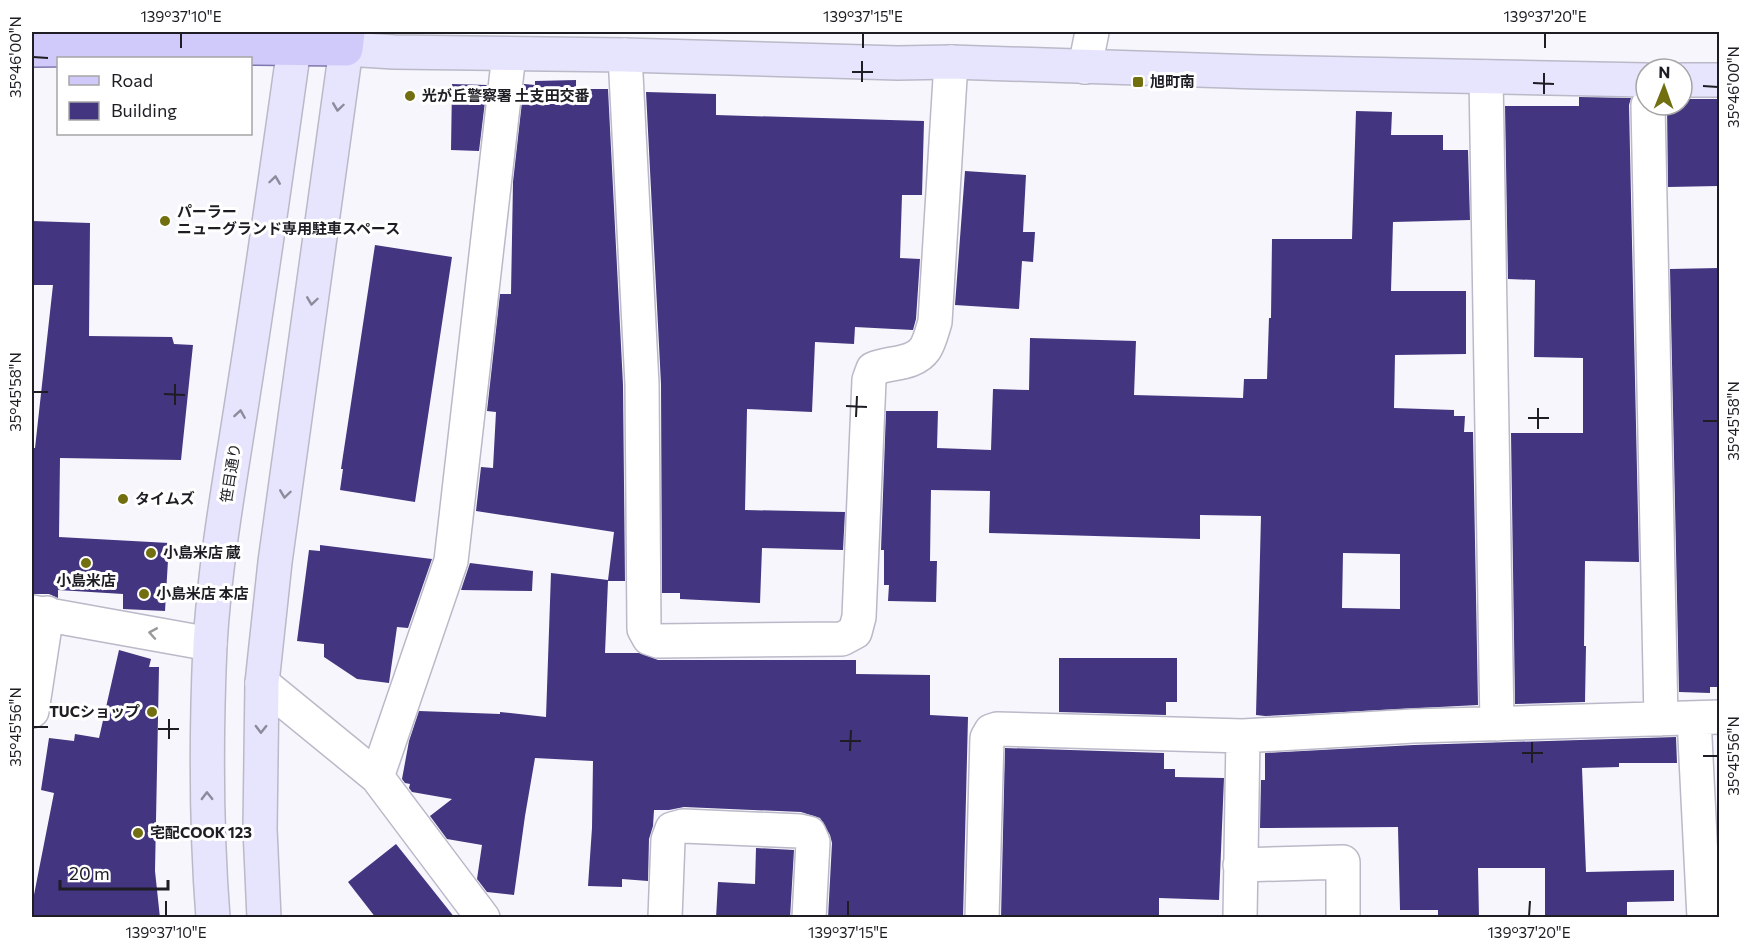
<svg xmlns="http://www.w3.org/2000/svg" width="1751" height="949" font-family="Commissioner,'Noto Sans JP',sans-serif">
  <rect width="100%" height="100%" fill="#f7f6fd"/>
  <path fill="#43357f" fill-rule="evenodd" d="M576,80V89H608L623,385L625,581H608L605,653H640L658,660H856V674L930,675V715L968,717L963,918H828L832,843L830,835L820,818L801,812L684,807L669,810H654L653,826L649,839L648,881L622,879V887L588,886L592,828L593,761L535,758L525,816L514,895L487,892L477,879L482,845L447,839L430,816L452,799L412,792L409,788L410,784L405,783L402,779L409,741L419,711L500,714V712L546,717L551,573L608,580L614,532L476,511L481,467L493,468L496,412L487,411L500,294H511L513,182L524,84L535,85V81Z
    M452,84L487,85L479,151L451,150Z
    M646,92L716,94V115L924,121L922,195H902L900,258L920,259L916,319L913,330L855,327L854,344L815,342L812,412L747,409L745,510L845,512L843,550L762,548L760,603L680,599V593H662L661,384Z
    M1579,97L1631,98L1629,105L1639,562L1585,561L1584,646H1586L1585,702L1515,704L1511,433H1583V358L1534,357L1535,280L1508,279L1505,106H1579Z
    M1682,99H1718V186L1668,187L1667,105H1682Z
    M1356,111L1392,112L1391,135H1443V150H1468L1470,220L1393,222L1391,291H1466V354L1395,355L1394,408L1454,410V416H1465L1464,432H1473L1478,705L1265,716L1256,715L1261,516L1200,515V539L989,533L990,491L931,490L930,561H937L936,602L888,601L889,585H884V550H881L886,411H938L937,448L991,450L993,389L1029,390L1030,338L1136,341L1134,395L1243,398L1244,379H1267L1269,318H1271L1272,239H1352ZM1343,553L1400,554V609L1342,608Z
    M965,171L1026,175L1023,232H1035L1033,262L1022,261L1019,309L955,305Z
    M32,221L90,223L89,336L172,337L174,344L193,345L181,460L60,458L59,537L169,543L165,611L123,609V594L58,590V598L49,594H32V448H35L53,285H32Z
    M375,245L452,257L415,502L340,490L343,469H341Z
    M1719,268V687H1710V693L1679,692L1670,269Z
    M320,545L432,559L408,628L397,627L389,683L357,679L324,657V644L297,641L309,550L320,551Z
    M470,563L533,571L532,591L461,590Z
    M119,650L151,659L149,667H159L155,871L160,918H32V905L54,793L41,790L49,738L74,741L75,734L99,738Z
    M1059,658H1177V702H1166V715L1059,712Z
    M1676,737L1677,763H1619V767L1582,768L1586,872L1674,870V901L1627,902V916L1545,918V868H1478L1479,918H1438V910H1400L1398,827L1260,828L1261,780H1265V753L1414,745Z
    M1005,748L1164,753V769H1175V777L1224,778L1219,900L1159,898V918H1001Z
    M396,844L428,884L455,918H376L348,882Z
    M756,848L794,850L790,918H716L718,882L755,884Z"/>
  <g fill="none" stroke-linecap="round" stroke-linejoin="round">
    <defs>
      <path id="street" d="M625,55L642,384L644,629L649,638L658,641L842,639L855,632L859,617L869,380L873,369C889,362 914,365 925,349C930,341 932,331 935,322L951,62
        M1085,67L1092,32
        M1486,77L1497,724
        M1648,105L1661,719
        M32,612L210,644
        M262,683L377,777L483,918
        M32,711L47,613
        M1694,718L1704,918
        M377,777L451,561L509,54
        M1240,865L1343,862V918
        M665,918L668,840L672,829L683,826L800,831L809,833L813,842L809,918
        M982,918L987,738L991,731L997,729L1243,736L1413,726L1720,717
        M1240,918L1243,736"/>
      <path id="secondary" d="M1682,80H1720
        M213,918C206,827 206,736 210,645C215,560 231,474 244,389C262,275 278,162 294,48
        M264,918L260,829L262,683L275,562L346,49L394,52L625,55L898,63L951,62L1259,72L1646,80"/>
      <path id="primary" d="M32,50L255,48L346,49L348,32"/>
    </defs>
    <use href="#street" stroke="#bab9c8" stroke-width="36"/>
    <use href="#secondary" stroke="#bab9c8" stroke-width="36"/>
    <use href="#primary" stroke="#7d77ad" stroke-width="36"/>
    <use href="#street" stroke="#fff" stroke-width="33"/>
    <use href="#secondary" stroke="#e7e5fd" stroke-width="33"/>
    <use href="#primary" stroke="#d0cafa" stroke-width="33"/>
  </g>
  <defs><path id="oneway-chevron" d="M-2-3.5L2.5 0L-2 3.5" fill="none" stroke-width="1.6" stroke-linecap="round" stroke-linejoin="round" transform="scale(1.5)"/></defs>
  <g stroke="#8c8b9b">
    <use href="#oneway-chevron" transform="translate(338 107) rotate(98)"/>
    <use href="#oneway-chevron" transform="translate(275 180) rotate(-82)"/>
    <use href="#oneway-chevron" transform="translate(312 301) rotate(98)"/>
    <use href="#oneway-chevron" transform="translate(240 414) rotate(-81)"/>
    <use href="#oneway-chevron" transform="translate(285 494) rotate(98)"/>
    <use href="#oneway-chevron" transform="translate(261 729) rotate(91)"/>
    <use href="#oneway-chevron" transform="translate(207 796) rotate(-91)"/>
  </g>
  <use stroke="#99999c" href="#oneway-chevron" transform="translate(153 633) rotate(-170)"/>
  <path fill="none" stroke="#1d1d23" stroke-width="2" d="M181,48V33M863,48V33M1545,48V33M33,57L48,58M852,72H873M862,82V61M1533,83L1554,84M1703,86L1718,87M1544,94V73M33,392H48M164,394L185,395M175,405V384M846,406L867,407M856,417L857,396M1528,418H1549M1703,421H1718M1538,429V408M33,727H48M158,729H179M169,739V719M840,741H861M850,751L851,730M1522,753H1543M1703,756H1718M1532,763V742M166,916V901M848,916V901M1529,916L1530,901"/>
  <g fill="#716f10" stroke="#fff" stroke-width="2">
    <rect x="1132" y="76" width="12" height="12" rx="3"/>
    <circle cx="410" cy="96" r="6"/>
    <circle cx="165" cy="221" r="6"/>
    <circle cx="123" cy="499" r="6"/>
    <circle cx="151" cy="553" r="6"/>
    <circle cx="86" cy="563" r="6"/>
    <circle cx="144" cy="594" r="6"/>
    <circle cx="152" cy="712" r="6"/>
    <circle cx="138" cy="833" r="6"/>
  </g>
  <g text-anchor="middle" stroke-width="6" stroke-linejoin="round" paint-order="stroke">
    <g font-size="15" font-weight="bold" fill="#1d1d23" stroke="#fff" text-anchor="start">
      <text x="1150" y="87">旭町南</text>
      <text x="422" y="101">光が丘警察署 土支田交番</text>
      <text x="177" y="217">パーラー<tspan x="177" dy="17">ニューグランド専用駐車スペース</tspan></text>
      <text x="135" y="504">タイムズ</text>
      <text x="163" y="558">小島米店 蔵</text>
      <text x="86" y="586" text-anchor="middle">小島米店</text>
      <text x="156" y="599">小島米店 本店</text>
      <text x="140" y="717" text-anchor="end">TUCショップ</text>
      <text x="150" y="838">宅配COOK 123</text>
    </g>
    <g font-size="15" fill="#1d1d23" stroke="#fff">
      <text transform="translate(231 473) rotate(-81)" y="5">笹目通り</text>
    </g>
  </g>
  <rect width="1751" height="949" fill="none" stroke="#ffffff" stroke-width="66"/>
  <rect x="57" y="57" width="195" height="78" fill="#ffffff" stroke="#a5a5a7" stroke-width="1.5"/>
  <rect x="69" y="76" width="30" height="9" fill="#d0cafa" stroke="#a5a5a7" stroke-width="1.5"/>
  <text x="111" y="87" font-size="18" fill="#1d1d23">Road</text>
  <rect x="69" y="102" width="30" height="18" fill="#43357f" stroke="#a5a5a7" stroke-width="1.5"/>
  <text x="111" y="117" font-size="18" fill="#1d1d23">Building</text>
  <g transform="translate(1664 87) rotate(1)"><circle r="28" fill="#ffffff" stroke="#a5a5a7" stroke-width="1.5"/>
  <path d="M0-4.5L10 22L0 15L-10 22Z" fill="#716f10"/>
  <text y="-9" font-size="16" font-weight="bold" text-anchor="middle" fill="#1d1d23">N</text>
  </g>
  <path d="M60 880v9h108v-9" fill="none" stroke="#1d1d23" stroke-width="3"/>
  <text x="69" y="880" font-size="18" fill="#1d1d23" stroke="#ffffff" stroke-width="4.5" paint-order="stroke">20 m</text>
  <rect x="33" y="33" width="1685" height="883" fill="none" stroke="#1d1d23" stroke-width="2"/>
  <g font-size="15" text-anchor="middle" fill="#1d1d23">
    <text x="181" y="22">139°37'10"E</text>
    <text x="863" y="22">139°37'15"E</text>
    <text x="1545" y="22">139°37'20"E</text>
    <text transform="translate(16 57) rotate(-90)" y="5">35°46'00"N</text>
    <text transform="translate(1734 87) rotate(-90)" y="5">35°46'00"N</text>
    <text transform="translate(16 392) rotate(-90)" y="5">35°45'58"N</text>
    <text transform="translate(1734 421) rotate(-90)" y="5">35°45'58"N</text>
    <text transform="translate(16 727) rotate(-90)" y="5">35°45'56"N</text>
    <text transform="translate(1734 756) rotate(-90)" y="5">35°45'56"N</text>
    <text x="166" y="938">139°37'10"E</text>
    <text x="848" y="938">139°37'15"E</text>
    <text x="1529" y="938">139°37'20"E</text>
  </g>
</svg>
